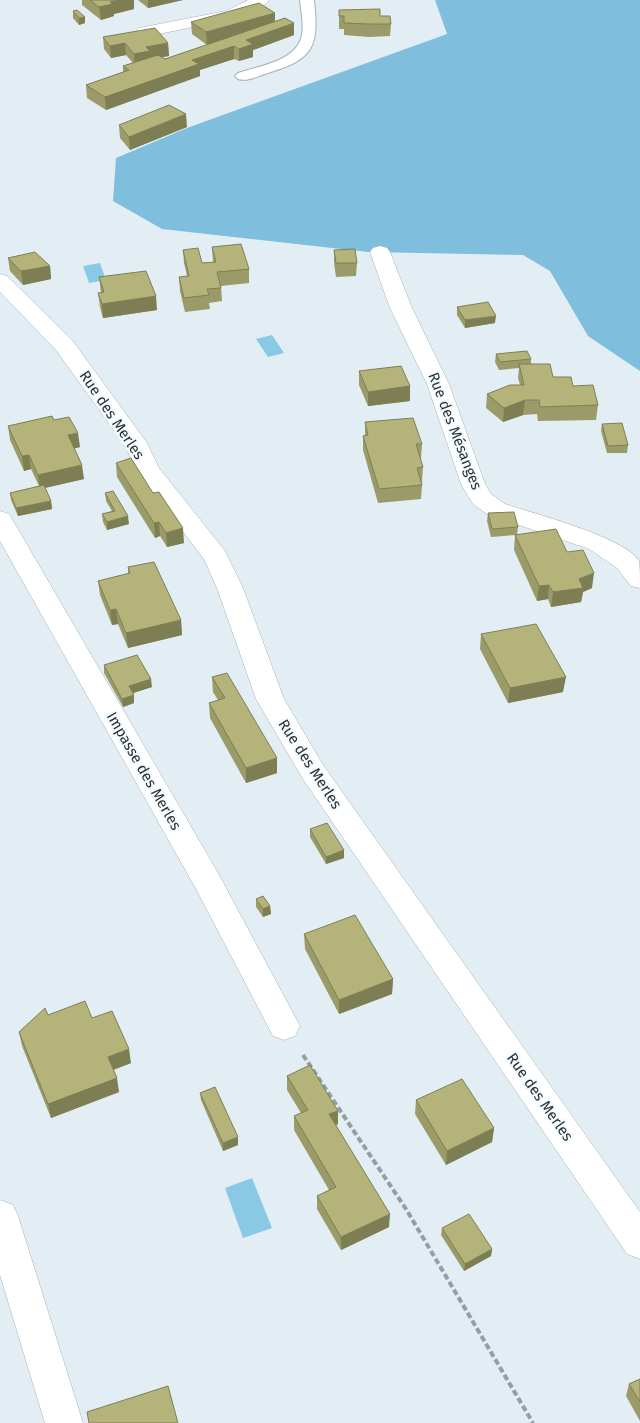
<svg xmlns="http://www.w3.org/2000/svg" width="640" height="1423" font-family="'Fira Sans',sans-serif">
  <rect width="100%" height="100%" fill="#e2eef4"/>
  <path fill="#7fbedc" d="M435,0H640V371L588,336L550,271L523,255L368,252L162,229L113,201L116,158L187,128L447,34Z"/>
  <path fill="#89c9e6" d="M100,263L106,280L89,283L83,266Z
    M272,335L284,353L268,357L256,339Z
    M252,1178L272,1228L243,1238L225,1188Z"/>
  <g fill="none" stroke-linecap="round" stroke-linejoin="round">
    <defs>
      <path id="lane" d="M300,0H314C319,47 314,59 268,73C258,76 247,82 238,79L235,76L238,73C259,66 297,61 302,35C304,23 301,11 300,0Z"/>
      <path id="street" d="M248,0H269L267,3L237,18L144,37L138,36L136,32L138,28L144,27L226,11Z
        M380,246L387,248L390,252L412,308L449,384L485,484L491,494L505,504C532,513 627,538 639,561C640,568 640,581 640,588L631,586L617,568L589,549L487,514L473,504L461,484L427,384L390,308L370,252L373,248Z
        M0,274L7,276L72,340L147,443L159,468L225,551L243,588L284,699L323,765L640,1212V1259L627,1254L303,779L256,699L217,588L204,559L140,475L123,443L56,350L0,292Z
        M0,511L9,514L12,519L218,873L300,1026L295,1036L284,1040L273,1036L195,887L0,541Z
        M0,1200L13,1205L18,1216L83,1423H45L0,1275Z"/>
    </defs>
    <use href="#lane" stroke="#a6b1b7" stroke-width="2"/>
    <use href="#street" stroke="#a6b1b7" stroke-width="1"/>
    <path stroke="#959ea3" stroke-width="4" stroke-dasharray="6 3" stroke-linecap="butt" d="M303,1055L406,1209L533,1423"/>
    <use href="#lane" fill="#fff" fill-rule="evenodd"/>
    <use href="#street" fill="#fff" fill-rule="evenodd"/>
  </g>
  <path fill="#9b9b69" d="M82,0H134V9L114,14V16L101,20L82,5Z
    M138,0H183L148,8Z
    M339,10L380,16L391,24L390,36L369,37L344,35V29H339Z
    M73,11L85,23L79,25L73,18Z
    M275,13V21L294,35L253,50V57L239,61L234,59L200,70V76L106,110L87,98L86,85L123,72V66L133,63L126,55L111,58L104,49L103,37L168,43L169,56L162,57L165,59L207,45L192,34L191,22Z
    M119,125L187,127L130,150L120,138Z
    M212,247L249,269V283L221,286L222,301L209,303L210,309L185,312L180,291L179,277L187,276L184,263L183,250L202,263L213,262Z
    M334,250L357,263L356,276L336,277L334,263Z
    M8,258L50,266L51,279L23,285L10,271Z
    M99,277L157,310L103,318L100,307L98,293H101Z
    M457,307L495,323L465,328L457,315Z
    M496,354L531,359V364L553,377L573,386L598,405L596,420L538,421L537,414L523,415L503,422L486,408L487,394L520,385L518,378L519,368L499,370L495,362Z
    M359,371L410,386V401L368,406L359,385Z
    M54,420L80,447L74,448L84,479L45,488L51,501L52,509L18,516L11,500L10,493L39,486L31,469L24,471L10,440L8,426Z
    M365,422L422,444L421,459H420L423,467L422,482H421L422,485L421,499L378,503L363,450V436L365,435Z
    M602,424L628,445L627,453H607L601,431Z
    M116,463L184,543L167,547L160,536L155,538L117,477Z
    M105,493L129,524L107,530L103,522L102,514L112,511L106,501Z
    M488,513L518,527L517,535L567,552L592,588L583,592L581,602L551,607L548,599L537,601L514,550L515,535L491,537L487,521Z
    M128,567L181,620L182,635L128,648L118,624L112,625L100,595L98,581L128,574Z
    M481,634L563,692L508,703L480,649Z
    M104,665L152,687L133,693L134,703L123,707L104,673Z
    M212,677L277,758V773L246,783L210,718L209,703L218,700L213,692Z
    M310,829L344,858L326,864L310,837Z
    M256,899L270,906L271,914L263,917L256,907Z
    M304,934L393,979L392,994L339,1014L305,949Z
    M48,1015L92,1018L131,1063L113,1070L119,1092L51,1118L22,1046L19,1032Z
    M287,1076L338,1124L336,1125L389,1227L341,1250L317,1209V1196L329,1190L294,1130V1116L301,1113L287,1090Z
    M200,1093L238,1145L223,1151L201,1100Z
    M416,1100L494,1128L492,1142L446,1165L415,1114Z
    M442,1228L492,1249L491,1256L464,1271L441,1235Z
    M640,1379V1421L626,1396L629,1384Z"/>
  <path fill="#7e7e55" d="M119,0H134V9L114,14V16L101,20L99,7L110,2Z
    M148,0H183L148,8Z
    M275,13V25L207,45L206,32Z
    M85,17V23L79,25V18Z
    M294,23V35L253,50V57L239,61V49L246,40Z
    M125,43L126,55L111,58L110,46Z
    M168,43L169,56L150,59L135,67L134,54L146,47Z
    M234,46V59L200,70V76L106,110L105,97L192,60Z
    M186,114L187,127L130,150L129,137Z
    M50,266L51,279L23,285L21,271Z
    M156,296L157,310L103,318L102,304Z
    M496,316L495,323L465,328V320Z
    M410,386V401L368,406V392Z
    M525,400L523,415L503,422L504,408Z
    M78,433L80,447L69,450L68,435Z
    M29,455L31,469L24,471L22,456Z
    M82,465L84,479L40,489L38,475Z
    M51,501L52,509L18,516L16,508Z
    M128,516L129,524L107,530V522Z
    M159,522L160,536L155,538L154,523Z
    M183,528L184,543L167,547L166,533Z
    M594,573L592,588L583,592L581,602L551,607L553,592L579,579Z
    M549,585L548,599L537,601L539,586Z
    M116,609L118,624L112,625L110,610Z
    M181,620L182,635L128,648L126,633Z
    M566,677L563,692L508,703L510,688Z
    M151,679L152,687L130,694L129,686Z
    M134,695V703L123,707L122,699Z
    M277,758V773L246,783V768Z
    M344,850V858L326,864V857Z
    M270,906L271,914L263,917V909Z
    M393,979L392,994L339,1014V1000Z
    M129,1049L131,1063L110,1071L108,1057Z
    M117,1078L119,1092L51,1118L48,1104Z
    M338,1111V1124L329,1128V1114Z
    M494,1128L492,1142L446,1165L447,1151Z
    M238,1137V1145L223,1151V1143Z
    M390,1214L389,1227L341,1250V1237Z
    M492,1249L491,1256L464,1271L465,1264Z"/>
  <path fill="#b4b47a" stroke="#7e7e55" d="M90,0H119L110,2L113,4L99,7Z
    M259,3L275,13L206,32L191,22Z
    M380,9V16H390L391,24H369L344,23V16H339V10Z
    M77,10L85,17L79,18L73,11Z
    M285,18L294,23L246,40L253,44L239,49L234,46L192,60L199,64L105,97L86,85L129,70L123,66L158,55L165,59Z
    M155,28L168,43L146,47L150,51L134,54L125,43L110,46L103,37Z
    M169,105L186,114L129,137L119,125Z
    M241,244L249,269L217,272L221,288L207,289L209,295L184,298L179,277L189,276L183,250L198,248L202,263L216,262L212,247Z
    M355,249L357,263H336L334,250Z
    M35,252L50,266L21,271L8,258Z
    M146,271L156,296L102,304L98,293L104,292L99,277Z
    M488,302L496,316L465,320L457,307Z
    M527,351L531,359L500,362L496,354Z
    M519,364H550L553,377H571L573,386L593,385L598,405L540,407L539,400H525L504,408L487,394L510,385H524Z
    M401,366L410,386L368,392L359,371Z
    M52,416L54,420L69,417L78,433L68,435L82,465L38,475L29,455L22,456L8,426Z
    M413,418L422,444H416L423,467L417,468L422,485L379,489L363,436L368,435L365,422Z
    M622,423L628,445L608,446L602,424Z
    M131,458L153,493L159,492L183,528L166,533L159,522L154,523L116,463Z
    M44,485L51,501L16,508L10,493Z
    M113,491L128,516L107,522L102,514L115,511L105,493Z
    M514,512L518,527L492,529L488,513Z
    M556,529L567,552L583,550L594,573L579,579L583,588L553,592L549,585L539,586L515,535Z
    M154,562L181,620L126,633L116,609L110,610L98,581L130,573L128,567Z
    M536,624L566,677L510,688L481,634Z
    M137,655L151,679L129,686L134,695L122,699L104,665Z
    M227,673L277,758L246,768L209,703L225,698L212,677Z
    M327,823L344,850L326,857L310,829Z
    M263,896L270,906L263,909L256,899Z
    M355,915L393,979L339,1000L304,934Z
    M85,1001L92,1018L112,1011L129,1049L108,1057L117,1078L48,1104L19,1032L45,1008L48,1015Z
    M310,1065L338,1111L329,1114L390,1214L341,1237L317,1196L336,1187L294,1116L308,1110L287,1076Z
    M462,1079L494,1128L447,1151L416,1100Z
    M215,1087L238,1137L223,1143L200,1093Z
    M469,1214L492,1249L465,1264L442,1228Z
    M640,1379V1402L629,1384Z
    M168,1386L178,1423H89L87,1412Z"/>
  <g text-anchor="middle" stroke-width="5" stroke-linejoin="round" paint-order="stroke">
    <g font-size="15" fill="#2c3033" stroke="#f3fbfe">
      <text transform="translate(112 415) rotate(56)" y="5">Rue des Merles</text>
      <text transform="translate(455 431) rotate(69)" y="5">Rue des Mésanges</text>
      <text transform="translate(310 764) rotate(57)" y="5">Rue des Merles</text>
      <text transform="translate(144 771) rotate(60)" y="5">Impasse des Merles</text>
      <text transform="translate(540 1097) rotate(55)" y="5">Rue des Merles</text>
    </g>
  </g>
</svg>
